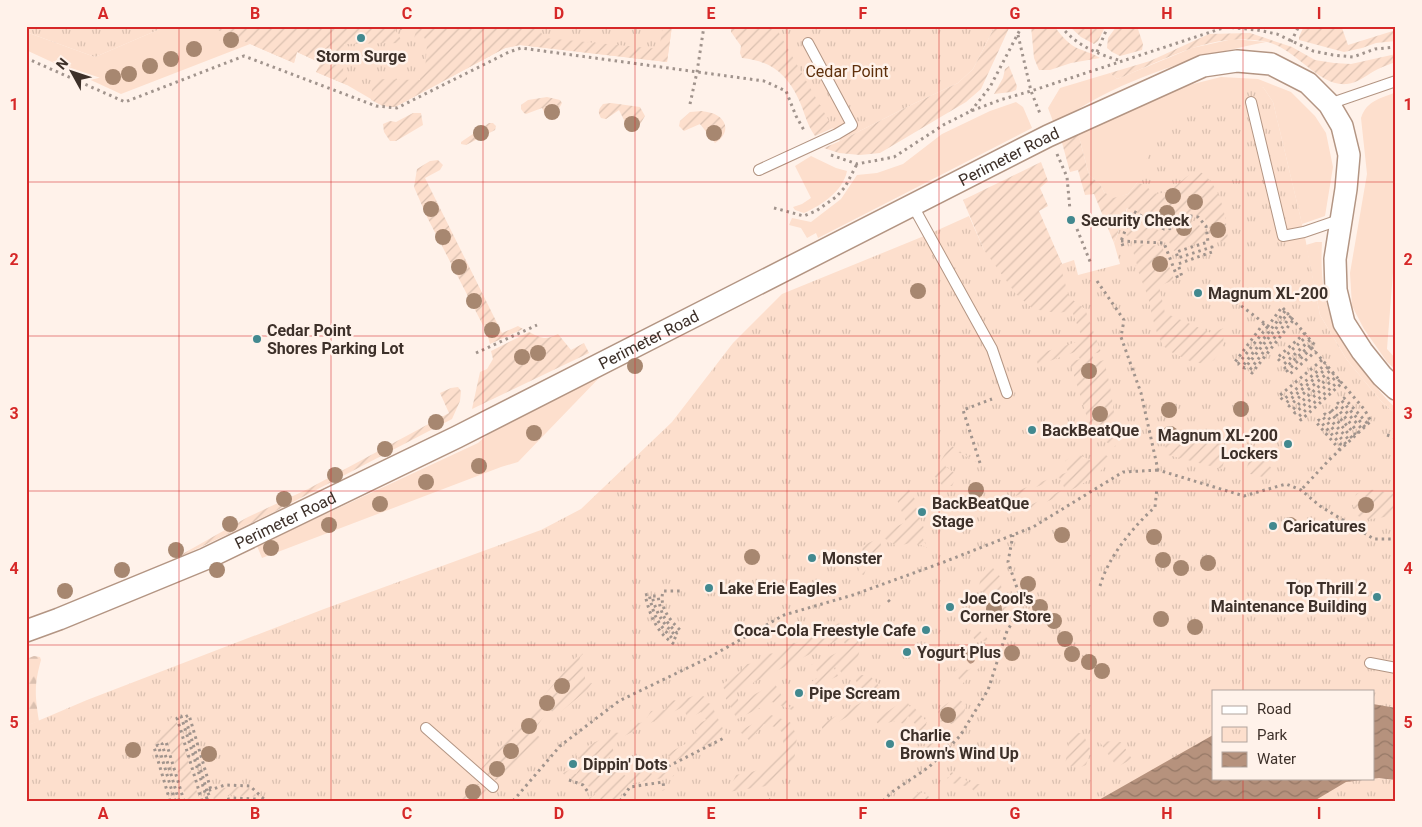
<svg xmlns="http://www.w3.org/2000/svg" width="1422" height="827" font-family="Roboto,sans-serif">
  <defs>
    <pattern id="forest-firs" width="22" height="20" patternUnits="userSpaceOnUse" patternTransform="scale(1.25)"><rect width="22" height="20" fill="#fddfcd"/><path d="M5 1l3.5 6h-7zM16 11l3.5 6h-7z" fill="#dac0b0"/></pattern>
    <pattern id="park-tufts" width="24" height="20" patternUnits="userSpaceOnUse" patternTransform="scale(1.25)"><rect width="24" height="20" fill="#fddfcd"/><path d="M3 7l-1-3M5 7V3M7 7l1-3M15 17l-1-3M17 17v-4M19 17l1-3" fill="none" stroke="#dac0b0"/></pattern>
    <pattern id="garden-furrows" width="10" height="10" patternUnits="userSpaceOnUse" patternTransform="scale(1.25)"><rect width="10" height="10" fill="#fddfcd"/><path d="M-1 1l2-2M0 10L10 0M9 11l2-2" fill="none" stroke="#dac0b0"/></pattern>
    <pattern id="water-waves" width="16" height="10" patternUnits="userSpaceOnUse" patternTransform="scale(1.25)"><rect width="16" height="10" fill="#b6927d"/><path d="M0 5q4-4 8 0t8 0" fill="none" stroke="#957866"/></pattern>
  </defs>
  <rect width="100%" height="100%" fill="#fff2ea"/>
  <path fill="#fddfcd" d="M167,26H212L250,44L121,94L26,50V32L95,57Z
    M1233,39L1266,42C1206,54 1144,72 1090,102C1078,109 1066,116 1054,124L1048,108L1060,88L1110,73L1117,79L1192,48Z
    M1221,77L1258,79L1291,92L1315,116L1326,133L1333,167L1325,216L1302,224L1273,102L1263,87L1137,183L1128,194L1113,199L1104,192L1100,184L1089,175L1078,133L1173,89Z
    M1396,92V234L1387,349L1396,359V370L1387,362L1364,329L1352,306L1350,273L1367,174L1361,118C1367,100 1380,99 1396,92Z
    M1016,102L1023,107L1032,128L818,238L816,233L807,238L801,228L789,225L792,218L811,222L841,199L857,175L877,173L903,164L942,134L990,111Z
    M811,156L836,168L847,171C843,191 822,205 804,213L795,210L793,207L802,204L811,198L795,166Z
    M1316,242H1322C1319,300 1331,332 1368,377C1377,387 1385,399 1396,408V430L1392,411L1381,401L1347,360L1320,315L1306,245Z
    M599,370L600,377L518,462L501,467L262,558L257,546L478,443L507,417Z"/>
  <path fill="url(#forest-firs)" d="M34,656L40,657L41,660C34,685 35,695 39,721L26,726V659Z"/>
  <path fill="url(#park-tufts)" fill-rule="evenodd" d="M26,26H167L95,57L26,32Z
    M212,26H672L667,62L520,45L505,48L395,107L383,106L347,85L316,72L321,63L297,52L294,63L218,30Z
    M764,26H995L973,69L958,83L913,104L840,141L774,27Z
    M1263,87L1273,102L1304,232L1320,315L1347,360L1381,401L1396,415V801H26V726L87,700L324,609L541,530L581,509L672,422L733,343L782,294L929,234L969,216L984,250L1045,227L1062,264L1074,260L1078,275L1120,264L1114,243L1158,130L1176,114ZM1213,691H1373V778H1213Z"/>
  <path fill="url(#garden-furrows)" d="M212,26H393L403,43L344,44L343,74L347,77V85L316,72L321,63L297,52L294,63L218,30Z
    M417,26H455L477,29L501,26H536L545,38L659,49L663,26H672L667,62L520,45L505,48L395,107L383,106L371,100L373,79L420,80V72H425L427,44L424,37L414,39Z
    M731,26H775L833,128L815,136C806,123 805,113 799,100C787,74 771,61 742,58L740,53L741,46L731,32Z
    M995,26H1010L981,89L966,102L880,153L860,155L839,153L824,148L840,141L913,104L958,83L973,69Z
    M1031,26H1054C1062,36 1069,46 1082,50C1089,53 1094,54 1100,58L1071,63L1050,70H1039L1034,58Z
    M1069,26H1104L1105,27L1098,41L1094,44L1081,37Z
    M1121,26H1137L1143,44L1142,50L1120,56L1112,52L1107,48L1108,38L1116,27Z
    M1304,26L1342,28L1348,45L1396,30V41L1376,43L1362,48L1344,52L1299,40V37Z
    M1250,33L1292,47L1315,60L1334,63L1351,64L1396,54V62C1390,64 1384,66 1378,69C1368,74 1358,83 1347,84C1318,87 1296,48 1267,42C1214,30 1165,60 1117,79L1110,73L1150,61L1209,34Z
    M1009,66L1017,86L1016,90L1011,92L994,94L1003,78L1005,69Z
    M547,97L560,100L562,103L555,116L550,119L547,118L542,108L526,114L524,113L521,109V105L528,100Z
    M611,103L640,107L645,116L636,131L630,132L619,110L606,119L601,118C597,111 599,109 603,104Z
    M702,111C707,112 714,113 718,116C730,124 726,137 715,143L700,124L684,131L679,126L680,121L690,112Z
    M413,113H421L423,125L396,141H390L384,132L383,124L390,121L396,122Z
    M489,123H493L496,126L495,130L466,145L461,144V142Z
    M1078,133L1089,175L1100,184L1104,192L1113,198L1128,194L1137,183L1146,185L1152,193C1175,197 1180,175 1199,171C1221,184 1226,216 1228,239L1222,242L1214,239L1205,219L1197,215L1188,214L1177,217L1171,224L1163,225L1127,208L1114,243L1094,194L1085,195L1078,170L1070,172L1061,139Z
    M438,160L443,165L440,170L425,178L502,333L518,326L523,329L490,344L487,333L427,217L414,187L417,169L430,161Z
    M1041,162L1048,181L1040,188L1048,206L1039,211L1062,264L1060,265L1069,297L1085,309L1101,352L1092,354L1095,363L1104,360L1110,386L1118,439L1115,447L1092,434L1070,362L1080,359L1075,352L1038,365L1035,355L1083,340L1072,311L1057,313L1033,309L1016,294L984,250L963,200Z
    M1132,217L1162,232L1171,229L1181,221H1194L1205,230L1206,240L1174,251L1169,242L1131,238L1126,235Z
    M1131,244L1162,246L1174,280L1159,286L1165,313L1211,333L1224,328L1223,346L1214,360L1206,364L1192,362L1173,353L1163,346L1157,333L1152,316L1149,300L1140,275L1135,266L1137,265Z
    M529,332C541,338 545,341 558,334L571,350L584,343L589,353L472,409L480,372L487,369L493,359L491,351Z
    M458,387L461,391L460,401L452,419L272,513L163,565L248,517L308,489L449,413L440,393L451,388Z
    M1180,426L1183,434L1222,443L1227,449L1222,469L1168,455L1163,439L1165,430Z
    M950,445L978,463L954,450L945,466L957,475L952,486L942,485L931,472L938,466Z
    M1255,449L1273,470L1272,476L1267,478L1246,473L1250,454Z
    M1103,453L1110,458C1101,482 1038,505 1015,515L1013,513L1065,489L1059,477L1016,496L1014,492L1068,472L1065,461L1074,455H1080L1095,463Z
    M908,488L916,501L914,502L925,531L921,534L927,548C917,542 908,542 898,547L879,535L906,522L895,495Z
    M1368,489L1396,494V516C1383,515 1369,523 1358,516L1353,506L1356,494Z
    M875,540L880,541L882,549L881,552C870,557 868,563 864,575L858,573L863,553L862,546Z
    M987,567L993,568L1002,579L1001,586L1010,607L1004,609L1006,614L991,619L983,593L979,588C980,581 981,572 987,567Z
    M836,623C855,625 866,647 855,663C852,668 847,671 842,674L837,665L834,668L838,676L812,688L809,683L820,677L814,666L811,665L847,648L842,638L735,692L739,702L775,684L782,696H784L790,708L793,706L795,709L792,710L772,702L737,719L725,697L726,691L721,685L739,673L747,664L758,663L766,653C783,655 777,651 786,642L796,643L802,639L806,632L813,631Z
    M980,631L987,638L991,648L987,660L962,684L954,671L961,667L968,670C978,665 993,654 986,641L975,640L973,637L968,639Z
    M581,652L583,654L579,658L585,673V680L587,682L592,683L587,690L557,715L549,709L533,732L542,739L518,765L497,781L480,770Z
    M862,675L870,676L877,683L884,695L823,731L821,724L866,700L854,677Z
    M699,694L705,697V702L711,704L725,733L723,736L673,762L667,754L698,737L693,726L706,720L701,712L688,719L683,707L610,743L615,754L597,765L601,773L619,764L625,776L646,765L653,776L673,771L674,776L629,784L616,801H591L589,798L595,795L590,787L565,776L563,773L569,770L576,774L584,762L576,755C580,746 602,742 611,732L620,733L625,731L631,720L640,723L645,721L651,711L665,710L671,700L679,701Z
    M906,699L910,707L912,705L927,722L926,724L937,739L938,747L934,752L930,754L925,752L926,743L922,742C921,731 916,724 908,716L904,724L895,721L879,725L875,720Z
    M960,700L966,705C965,714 960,721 951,724L939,721L938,712C945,704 950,700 960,700Z
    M771,715L790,722L797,736L794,762L782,776L766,786L728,792L736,775C761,770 767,770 784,749L782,732L775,727L764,724L750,741L739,731Z
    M175,716L199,799L187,801L167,740L150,746L172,717Z
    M1071,731L1083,734L1091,751L1086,765L1081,767L1065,765Z
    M1099,741L1121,742L1132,759L1117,767Z
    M952,772L955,776L958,775C966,781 972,785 983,784L985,786L974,791L970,787L952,783L947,778L951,776L949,773Z
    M472,779L489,792L481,801H456Z
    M247,786L258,797L229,795L214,800L212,794L224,788Z
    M919,792L926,794L931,799L930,801H902Z"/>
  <path fill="url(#water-waves)" d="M1373,704L1396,708V780L1379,778L1346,782L1314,801H1097L1213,735V778H1373Z"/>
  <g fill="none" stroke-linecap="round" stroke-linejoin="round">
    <path stroke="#b6927d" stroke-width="7" d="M964,650L971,660"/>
    <defs>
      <path id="lane" d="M1251,102L1283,236L1304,232L1342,219
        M1329,104L1396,81
        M759,170L837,134L852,125L808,43
        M913,206L992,349L1007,393
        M1370,663L1396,668
        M426,728L493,787"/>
      <g id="street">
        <path id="s1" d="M26,631L59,619L205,559L457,437L1048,136L1203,66L1237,61L1271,64L1308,83L1329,104L1342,126L1349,155L1346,189L1335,259L1336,290L1344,323L1362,351L1382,376L1396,389"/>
      </g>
    </defs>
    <use href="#lane" stroke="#b39583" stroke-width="12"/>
    <use href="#street" stroke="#b39583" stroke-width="24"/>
    <path stroke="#a1948d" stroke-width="3" stroke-dasharray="2.5 4" stroke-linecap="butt" d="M400,26L401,28L403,26
      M969,26H971
      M1061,26C1075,45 1099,55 1122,61
      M1018,35L1031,91L1041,116
      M1291,42L1299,26
      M1097,52L1108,26
      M26,58L125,102L244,56L376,106L397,108L509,52L521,48L764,81L786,91L796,116L805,132
      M690,104L697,72L704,26
      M971,111L990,87L1022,26
      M1057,154L1067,177L1070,210
      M831,155L857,164L894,157L945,124L971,111L1000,100L1031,91L1226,27L1257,30L1277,34L1313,51L1333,55L1353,57L1375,49L1396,47
      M774,208L804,216L816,211L836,197L845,187L857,164
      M1077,229L1091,264
      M1121,241L1164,243L1178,279
      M1123,246L1121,241L1133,211L1164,229L1172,228L1180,219L1191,216L1198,217L1206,226L1208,242L1176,252L1178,258L1212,247V252L1178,264L1182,277
      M1097,281L1124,320L1121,337L1141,393L1158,470L1244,496L1286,484L1301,490L1320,506L1374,539H1396
      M1236,302L1268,326L1282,307L1313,343L1315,346L1312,348L1364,409L1371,421L1329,460L1301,490
      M1285,311L1242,367L1245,368L1288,313
      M1291,316L1249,371L1252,373L1294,319
      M1264,323L1235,362L1238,364L1268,326
      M1305,333L1277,358L1280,361L1307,336
      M1310,340L1283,365L1285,368L1313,343
      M1312,348L1287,371L1290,374L1316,351
      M476,353L537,325
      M1322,360L1279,396L1283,400L1326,364
      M1328,367L1286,403L1289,406L1331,370
      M1334,373L1292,410L1295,413L1336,377
      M1340,380L1298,417L1301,420L1342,383
      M1365,427L1341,400L1344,398L1368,424
      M1359,433L1335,406L1338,403L1362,429
      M1387,435L1396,438
      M1352,438L1329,411L1331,409L1356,435
      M1346,444L1322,416L1325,414L1350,441
      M1340,450L1316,422L1319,420L1343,447
      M980,463L963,410L992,399
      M1100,586C1108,557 1133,527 1155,507L1157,488
      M888,600L891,603
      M674,644C656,632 650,615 645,595L649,594C654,617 657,623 674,640L676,636C662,622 657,615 652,596H658C661,614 664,620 677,633L680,630C669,619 659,607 663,591H682
      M660,760L665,768L724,738
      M569,780L583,785L588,792
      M207,791L185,717L189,715L211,790
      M206,799L210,797L207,791L225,785L250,786L266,801
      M170,801L154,747L158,745L175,801
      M179,801L162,744L166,742L184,801
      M202,801L177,718L181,716L207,799
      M221,801L233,798L256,799L258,801
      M513,801L560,746L619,701L708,658L784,615L853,595L944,562L1033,527L1123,472L1158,470
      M620,801L630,787L663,782L664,790
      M769,801L771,799L772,801
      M883,801L892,792L929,767L960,736L988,690L1007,631L1023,605L1008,562L1013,535"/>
    <use href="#lane" stroke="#fff" stroke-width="10"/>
    <use href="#street" stroke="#fff" stroke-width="21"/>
  </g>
  <g fill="#a78770">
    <circle cx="231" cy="40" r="8"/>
    <circle cx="194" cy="49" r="8"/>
    <circle cx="171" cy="59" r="8"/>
    <circle cx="150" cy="66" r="8"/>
    <circle cx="129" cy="74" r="8"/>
    <circle cx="113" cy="77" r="8"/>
    <circle cx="552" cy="112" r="8"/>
    <circle cx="632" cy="124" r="8"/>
    <circle cx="481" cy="133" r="8"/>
    <circle cx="714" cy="133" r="8"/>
    <circle cx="1173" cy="196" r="8"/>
    <circle cx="1195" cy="202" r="8"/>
    <circle cx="431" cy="209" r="8"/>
    <circle cx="1167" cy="213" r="8"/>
    <circle cx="1184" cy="228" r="8"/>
    <circle cx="1218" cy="230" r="8"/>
    <circle cx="443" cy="237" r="8"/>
    <circle cx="1160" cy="264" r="8"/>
    <circle cx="459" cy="267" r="8"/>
    <circle cx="918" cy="291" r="8"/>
    <circle cx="474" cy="301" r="8"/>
    <circle cx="492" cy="330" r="8"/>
    <circle cx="538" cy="353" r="8"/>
    <circle cx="522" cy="357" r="8"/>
    <circle cx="635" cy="366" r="8"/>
    <circle cx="1089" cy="371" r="8"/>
    <circle cx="1241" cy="409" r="8"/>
    <circle cx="1169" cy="410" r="8"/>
    <circle cx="1100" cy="414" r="8"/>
    <circle cx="436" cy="422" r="8"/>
    <circle cx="534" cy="433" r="8"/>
    <circle cx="1170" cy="434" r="8"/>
    <circle cx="385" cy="449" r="8"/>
    <circle cx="479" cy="466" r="8"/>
    <circle cx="335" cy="475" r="8"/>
    <circle cx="426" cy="482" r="8"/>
    <circle cx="976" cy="490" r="8"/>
    <circle cx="284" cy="499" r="8"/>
    <circle cx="380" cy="504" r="8"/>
    <circle cx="1366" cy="505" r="8"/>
    <circle cx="230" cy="524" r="8"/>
    <circle cx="329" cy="525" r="8"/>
    <circle cx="1290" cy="525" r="8"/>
    <circle cx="1062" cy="535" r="8"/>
    <circle cx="1154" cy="537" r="8"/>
    <circle cx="271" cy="548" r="8"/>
    <circle cx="176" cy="550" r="8"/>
    <circle cx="752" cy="557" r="8"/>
    <circle cx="1163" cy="560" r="8"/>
    <circle cx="1208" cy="563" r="8"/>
    <circle cx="1181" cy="568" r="8"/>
    <circle cx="122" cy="570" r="8"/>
    <circle cx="217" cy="570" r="8"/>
    <circle cx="1028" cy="584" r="8"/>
    <circle cx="65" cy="591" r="8"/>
    <circle cx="1040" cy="607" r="8"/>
    <circle cx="994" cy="609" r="8"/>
    <circle cx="1161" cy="619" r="8"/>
    <circle cx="1054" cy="621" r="8"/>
    <circle cx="1195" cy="627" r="8"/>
    <circle cx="1065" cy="639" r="8"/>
    <circle cx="1012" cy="653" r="8"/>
    <circle cx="1072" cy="654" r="8"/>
    <circle cx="1089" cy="662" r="8"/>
    <circle cx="1102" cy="671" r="8"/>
    <circle cx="562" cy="686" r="8"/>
    <circle cx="547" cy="703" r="8"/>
    <circle cx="948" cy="715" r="8"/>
    <circle cx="529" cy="726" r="8"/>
    <circle cx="133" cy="750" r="8"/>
    <circle cx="511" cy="751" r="8"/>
    <circle cx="209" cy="754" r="8"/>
    <circle cx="497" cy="769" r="8"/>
    <circle cx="473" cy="792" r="8"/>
  </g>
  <path fill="none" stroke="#d62828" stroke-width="1" stroke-opacity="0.55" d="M179,26V801M331,26V801M483,26V801M635,26V801M787,26V801M939,26V801M1091,26V801M1243,26V691M26,182H1396M26,336H1396M26,491H1396M26,645H1396M1243,778V801"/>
  <g fill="#42898f" stroke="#fff2ea" stroke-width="2">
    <circle cx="361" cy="38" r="5"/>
    <circle cx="1071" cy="220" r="5"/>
    <circle cx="1198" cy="293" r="5"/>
    <circle cx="257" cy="339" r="5"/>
    <circle cx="1032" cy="430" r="5"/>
    <circle cx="1288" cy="444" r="5"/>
    <circle cx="922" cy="512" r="5"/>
    <circle cx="1273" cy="526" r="5"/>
    <circle cx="812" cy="558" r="5"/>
    <circle cx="709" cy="588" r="5"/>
    <circle cx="1377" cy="597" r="5"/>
    <circle cx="950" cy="607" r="5"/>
    <circle cx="926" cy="630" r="5"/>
    <circle cx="907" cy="652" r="5"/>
    <circle cx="799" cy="693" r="5"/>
    <circle cx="890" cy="744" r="5"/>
    <circle cx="573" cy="764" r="5"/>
  </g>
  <g text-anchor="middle" stroke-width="5" stroke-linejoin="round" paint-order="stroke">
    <g font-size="16" font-weight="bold" fill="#3d3029" stroke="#fff2ea" text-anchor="start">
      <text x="361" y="62" text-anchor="middle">Storm Surge</text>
      <text x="1081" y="226">Security Check</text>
      <text x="1208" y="299">Magnum XL-200</text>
      <text x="267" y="336">Cedar Point<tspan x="267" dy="18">Shores Parking Lot</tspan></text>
      <text x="1042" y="436">BackBeatQue</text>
      <text x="1278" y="441" text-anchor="end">Magnum XL-200<tspan x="1278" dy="18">Lockers</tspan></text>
      <text x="932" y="509">BackBeatQue<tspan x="932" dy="18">Stage</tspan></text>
      <text x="1283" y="532">Caricatures</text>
      <text x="822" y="564">Monster</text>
      <text x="719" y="594">Lake Erie Eagles</text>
      <text x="1367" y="594" text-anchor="end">Top Thrill 2<tspan x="1367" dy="18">Maintenance Building</tspan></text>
      <text x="960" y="604">Joe Cool's<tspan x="960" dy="18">Corner Store</tspan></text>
      <text x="916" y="636" text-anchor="end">Coca-Cola Freestyle Cafe</text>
      <text x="917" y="658">Yogurt Plus</text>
      <text x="809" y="699">Pipe Scream</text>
      <text x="900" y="741">Charlie<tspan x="900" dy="18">Brown's Wind Up</tspan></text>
      <text x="583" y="770">Dippin' Dots</text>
    </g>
    <g font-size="16" fill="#5f300c" stroke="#fff2ea">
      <text x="847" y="77">Cedar Point</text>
    </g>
    <g font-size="16" fill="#3d3029" stroke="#fff2ea">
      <text dy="6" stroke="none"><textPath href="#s1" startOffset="1092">Perimeter Road</textPath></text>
      <text dy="6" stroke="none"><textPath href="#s1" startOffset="688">Perimeter Road</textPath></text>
      <text dy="6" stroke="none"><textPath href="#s1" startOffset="282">Perimeter Road</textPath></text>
    </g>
  </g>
  <rect width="1422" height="827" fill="none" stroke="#fff2ea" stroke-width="55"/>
  <rect x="1212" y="690" width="162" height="90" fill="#fff2ea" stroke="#b1a49d"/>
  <rect x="1222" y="706" width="25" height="8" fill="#ffffff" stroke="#b1a49d"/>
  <text x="1257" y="714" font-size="15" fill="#3d3029">Road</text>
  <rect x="1222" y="727" width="25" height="15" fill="url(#park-tufts)" stroke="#b1a49d"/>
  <text x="1257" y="740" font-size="15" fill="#3d3029">Park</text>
  <rect x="1222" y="752" width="25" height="15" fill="url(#water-waves)" stroke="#b1a49d"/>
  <text x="1257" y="764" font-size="15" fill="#3d3029">Water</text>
  <g transform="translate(72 72) rotate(310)" stroke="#fff2ea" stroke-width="4" paint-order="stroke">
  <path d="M0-4L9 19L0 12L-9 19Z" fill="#3d3029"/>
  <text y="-8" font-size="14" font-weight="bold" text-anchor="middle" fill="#3d3029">N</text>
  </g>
  <rect x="28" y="28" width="1366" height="772" fill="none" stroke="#d62828" stroke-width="2"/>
  <g font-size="16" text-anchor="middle" font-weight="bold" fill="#d62828">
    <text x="103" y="19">A</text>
    <text x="255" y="19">B</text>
    <text x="407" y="19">C</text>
    <text x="559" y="19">D</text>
    <text x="711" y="19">E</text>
    <text x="863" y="19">F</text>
    <text x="1015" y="19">G</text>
    <text x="1167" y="19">H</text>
    <text x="1319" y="19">I</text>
    <text x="14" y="110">1</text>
    <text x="1408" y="110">1</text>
    <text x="14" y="265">2</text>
    <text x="1408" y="265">2</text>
    <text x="14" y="419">3</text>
    <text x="1408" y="419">3</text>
    <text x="14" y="574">4</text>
    <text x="1408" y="574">4</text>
    <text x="14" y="728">5</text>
    <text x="1408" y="728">5</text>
    <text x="103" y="819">A</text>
    <text x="255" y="819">B</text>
    <text x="407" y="819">C</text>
    <text x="559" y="819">D</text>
    <text x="711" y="819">E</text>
    <text x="863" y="819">F</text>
    <text x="1015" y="819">G</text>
    <text x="1167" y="819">H</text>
    <text x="1319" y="819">I</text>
  </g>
</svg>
